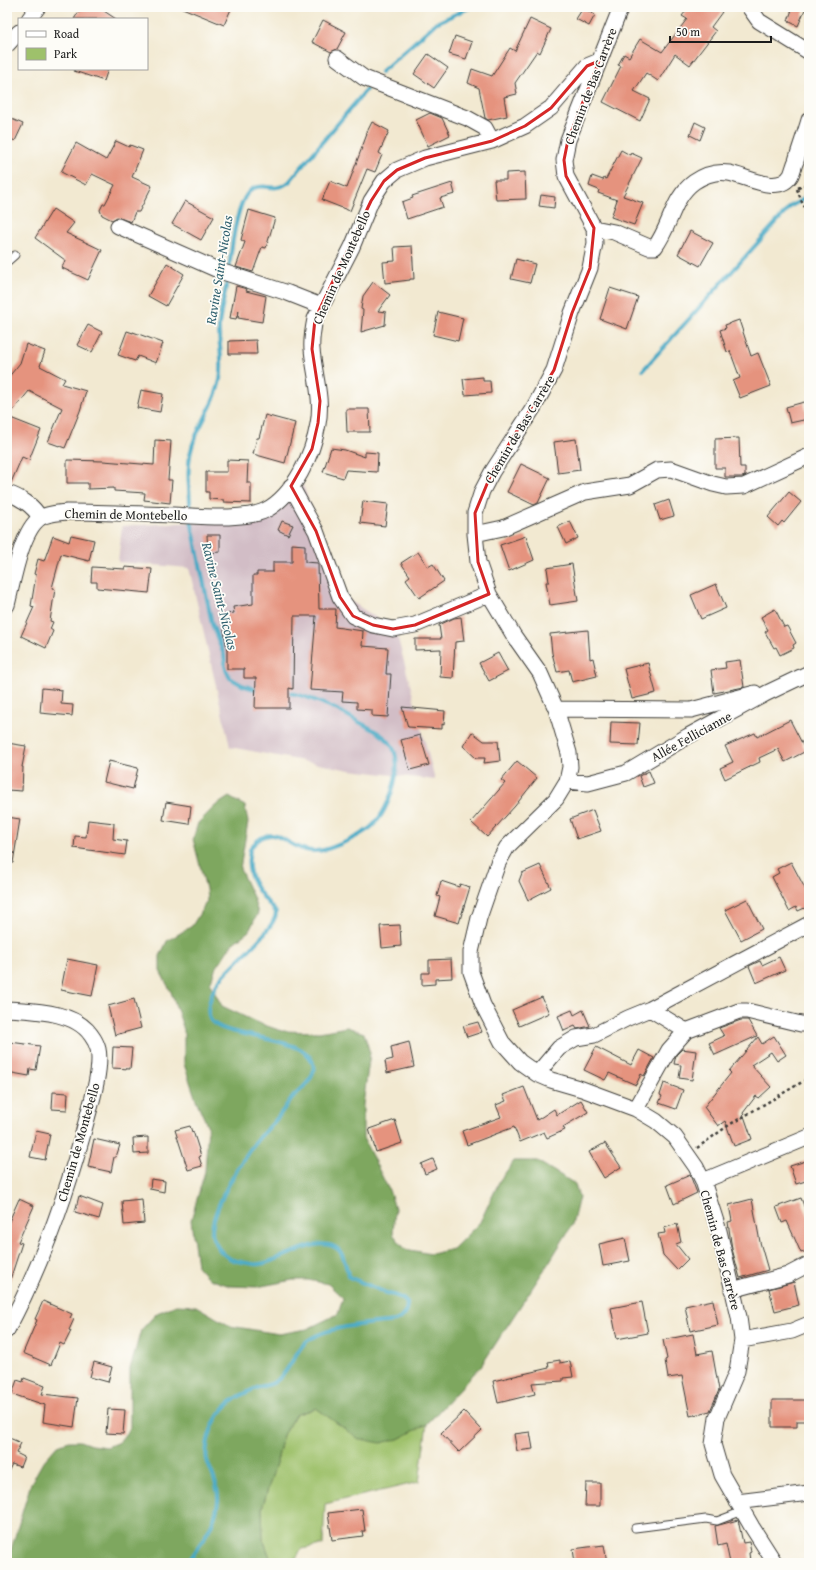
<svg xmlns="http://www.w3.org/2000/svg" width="816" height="1570" font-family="'Gentium Book Plus',serif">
  <rect width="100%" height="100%" fill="#fdfcf7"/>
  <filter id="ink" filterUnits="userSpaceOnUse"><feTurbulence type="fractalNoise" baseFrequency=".025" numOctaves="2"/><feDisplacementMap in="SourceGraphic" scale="8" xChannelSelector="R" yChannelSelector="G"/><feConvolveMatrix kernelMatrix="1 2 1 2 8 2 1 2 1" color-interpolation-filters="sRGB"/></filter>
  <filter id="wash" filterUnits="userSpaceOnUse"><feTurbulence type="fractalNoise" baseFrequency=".012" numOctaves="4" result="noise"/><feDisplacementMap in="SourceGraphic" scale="16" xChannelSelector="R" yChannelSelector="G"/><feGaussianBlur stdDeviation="0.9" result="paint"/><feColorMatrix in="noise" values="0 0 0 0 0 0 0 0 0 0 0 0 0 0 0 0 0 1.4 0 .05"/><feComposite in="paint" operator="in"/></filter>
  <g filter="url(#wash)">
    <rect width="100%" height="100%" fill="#f2e9d1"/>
    <path fill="#d2bdc6" d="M303,485L343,596L396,631L435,780L350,770L230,747L189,568L118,562L122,526L256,519L279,506Z"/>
    <path fill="#9ec16b" stroke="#5d6e44" d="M316,1408L333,1420L398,1439L427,1424L419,1482L325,1504L323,1545L301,1549L294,1563H272L263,1539L262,1508L278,1457L283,1435L295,1415Z"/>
    <path fill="#7ea75f" stroke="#4d623e" d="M229,797L245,806L248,822L240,869L253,897L258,913L249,931L232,944L215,970L210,984L222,1006L258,1023L282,1031L319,1032L347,1027L364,1033L370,1053L363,1105V1138L389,1190L395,1208L393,1234L405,1249L431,1254L453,1249L480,1222L500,1180L514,1161H537L575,1184L579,1197L572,1225L550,1261L481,1366L427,1424L398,1439L381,1443L359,1439L316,1408L295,1415L283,1435L278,1457L262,1508L263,1539L272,1563H7L31,1483L43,1462L58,1445L69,1441H80L91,1445L107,1447L119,1442L130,1428V1369L141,1330L157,1313L176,1305L196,1306L230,1326L279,1334L307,1329L338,1314L343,1298L328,1284L308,1280H293L257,1287L230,1286L209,1279L197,1266L191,1220L205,1171L208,1127L196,1100L184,1064V1030L171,992L160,971V956L167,941L192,926L207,901L206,889L193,839L198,823L215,806Z"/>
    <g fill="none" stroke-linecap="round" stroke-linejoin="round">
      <path stroke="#46a9c5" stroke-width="4" d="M381,72L436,23L471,7
        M229,270C231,253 236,195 254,188C268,183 274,193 289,182L366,90
        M643,370L791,206L809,196
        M191,513C189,488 185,462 195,438C204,417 215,403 220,380C224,362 218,343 219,325C221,309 225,293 228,277
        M191,520L212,624L224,655L226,670L230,678L242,685L251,688L259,690
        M188,1563C200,1543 216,1525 218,1501C219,1486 211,1473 207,1460C205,1452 208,1438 211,1430C220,1406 236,1396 259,1387C263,1386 269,1385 273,1383C288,1374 292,1358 303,1345C319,1326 370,1324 395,1321C404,1318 407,1312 407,1303C402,1297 397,1295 389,1294L349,1277C346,1268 345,1257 339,1250C319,1232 281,1262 259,1264C252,1265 244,1262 237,1261C226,1259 217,1249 213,1238C206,1216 243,1158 257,1140C262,1134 269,1128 274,1122C280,1115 285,1107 291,1099C298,1091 310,1084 313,1073C322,1032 222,1042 210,1019C208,1015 208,1008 209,1004C211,995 214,988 219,981C230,965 277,929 276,912C262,896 246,880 249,857C250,853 249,849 252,846C274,821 285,846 306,850C320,853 331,848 343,843C352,839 362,834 370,828C387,814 403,772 394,750C389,736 370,728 357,721C334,707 311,696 284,692"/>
    </g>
    <g id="blocks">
      <path fill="#e5937e" d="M82,7H98L116,19H74Z
        M180,7H232L224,25Z
        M689,7H716L722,12L711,27L716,31L690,65L675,54L658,81L646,73L634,91L650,99L640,121L603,102L621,66L618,65L624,54L629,57L640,39L662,52L687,19L682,16Z
        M793,7H806L798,26L788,21Z
        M583,8L595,15L589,26L576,19Z
        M530,19L551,29L540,53L537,51L515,83L517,94L504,97L507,116L488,120L485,118L479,88L468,83L472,69L492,76L510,48L515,51Z
        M323,20L346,32L337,49L331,52L312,42Z
        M455,36L472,42L466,59L449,54Z
        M428,54L448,68L434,88L414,74Z
        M75,69H108L104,81L74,71Z
        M430,113L442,118L450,135L428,146L416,120Z
        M7,117L23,124L15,141L7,137Z
        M372,122L389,131L379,153L382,155L375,172L367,169L350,211L322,200L330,181L347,188L367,134H366Z
        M695,122L705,127L700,140L690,135Z
        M116,141L129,147L130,145L143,150L132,177L152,186L139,212H135L131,222L117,217L112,220L102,215L100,210L103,204H105L115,185L92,174L86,185L61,172L76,143L106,160Z
        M621,150L630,155L631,153L642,158L623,196L643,203L634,225L611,217L617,200L598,193L599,190L589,186L592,176L603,180L604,178L606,179Z
        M525,172L526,199L496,200L494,180H506V173Z
        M452,183L455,194L440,198L443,207L407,219L402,202L413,198L412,196Z
        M541,195L555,197L554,208L539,206Z
        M185,201L214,217L201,240L172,224Z
        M53,209L74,223L66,233L102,250L88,280L62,268L65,260L35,238Z
        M249,210L275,218L266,248L262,247L253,272L236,267L245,242L241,240Z
        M690,231L713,243L700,266L678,254Z
        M412,246L414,279H410V280L385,283L383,262L395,261L394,247Z
        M516,259L535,264L530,283L511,279Z
        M167,263L184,274L166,306L148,296Z
        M373,282L390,295L378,311L386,312L385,325L361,332L363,310L361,309L363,296Z
        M236,286L247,289L246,291L266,296L262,322L238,318L239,310L236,319L230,318Z
        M610,288L638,297L627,329L600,319Z
        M438,312L463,318L458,341L433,335Z
        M739,320L751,356L758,353L771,386L740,398L733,381L740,378L730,351L727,352L720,330L726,328L725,325Z
        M88,325L102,332L92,352L77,345Z
        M127,331L133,333V332L163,343L156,363L138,356L135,361L118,355Z
        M256,340L257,354H229V341Z
        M26,344L45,351L40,366L65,379L62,384L86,391L80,411L65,448L48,442L62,408L29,391L8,417L41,430L29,460L22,457L10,485L7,484V379L20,363Z
        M483,377V381H490L491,393L465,395L463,379Z
        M141,390L163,394L160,412L137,408Z
        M804,402L808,419L790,423L786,407Z
        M346,409H369L370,432H347Z
        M265,415L295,423L285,463L253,454L257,438H259Z
        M739,438L740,467H745V476L742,477H725V468H715V439Z
        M576,439L580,470L558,473L554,442Z
        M155,440L171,441L168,480H172L170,503L144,500L145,493L114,491V488L88,489V483H67V460L103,461L154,465Z
        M331,448L345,450L365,457V452L378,453L377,472L346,470L343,478L323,472Z
        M227,460L248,461L247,483H251V503L224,502V500L209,499V492H206V472H227Z
        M521,464L550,478L538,503L534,505L507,492Z
        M789,492L801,502L784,523L782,521L778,526L768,517Z
        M669,500L674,516L660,520L655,505Z
        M363,501L388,504L385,526L360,523Z
        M282,521L293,525L288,535L278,530Z
        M570,521L578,538L566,544L558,527Z
        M71,535L94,540L89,561L61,554L52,588L55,589L50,621L53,622L50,629L53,631L46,648L21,636L34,607L31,606L36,575L34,574L38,559L44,561L53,536L69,542Z
        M207,535H220V552L208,553Z
        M526,536L534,560L509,571L500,545Z
        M292,544L305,545V562L318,563L319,609H336L335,627L363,631L362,646L388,648L386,674H391L388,717L372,716V710L357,709V702L342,701L343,692L310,690L316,616H294L293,689L289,688V708H255L256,678H244V669H227V650L224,629H227L225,614L234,613L233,607L253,604V575H257V572H273V562H292Z
        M418,552L428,567L433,564L444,581L419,598L406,579L410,576L401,563Z
        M572,564L578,601L550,605L546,582H549L547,568Z
        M92,567L125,569V567L152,569L149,593L97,588V582H91Z
        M716,584L726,608L701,619L691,595Z
        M775,609L784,627L787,626L796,643L793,645L794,648L780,655L776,647L774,648L765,632L768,630L761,617Z
        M461,617L464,641L455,642L453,678L440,677L441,649L415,650V639H441L439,625L454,618Z
        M588,630L590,659L593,658L597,676L572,682L569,670L557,672L552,653L550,634Z
        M498,653L508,671L489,681L479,663Z
        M740,660L744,687L714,693L711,670L726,668L725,662Z
        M648,663L656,693L632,699L624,669Z
        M42,688L62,690L61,704L73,705L72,716L40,713Z
        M402,707L445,711L444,725L442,724V729L408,727Z
        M790,720L806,751L785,762L778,749L759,758L760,762L725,779L720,768L733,762L725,746L755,733L757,737Z
        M611,722L640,723L638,745L610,744Z
        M472,732L484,741H498L500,761L484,763L485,758H476L463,746Z
        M420,735L429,765L410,770L401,740Z
        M7,743L26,746L22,767H23L22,791L7,790Z
        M109,761L138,768L133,789L104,782Z
        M517,761L537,778L515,806L487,837L471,822L505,783L501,780Z
        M649,771L654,783L643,787L639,776Z
        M166,802L191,806L189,824L163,820Z
        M593,810L601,831L577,839L570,819Z
        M7,817L20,819L13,863H7Z
        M88,820L114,823L113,839L127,841L125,855L74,848L75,836L86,837Z
        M791,862L809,896V906L798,911L796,907L789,911L772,877L779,873L777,869Z
        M540,865L551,888L528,900L519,881L522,873Z
        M441,881L459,887L460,884L470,887L459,923L435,916L440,897L437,896Z
        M747,899L762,929L741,940L725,910Z
        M400,925L401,946L382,948L380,926Z
        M779,957L785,970L756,983L749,966L760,961L762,965Z
        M67,959L98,965L92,996L61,990Z
        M451,959L452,978L435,979V984L422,985V973H429V960Z
        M542,997L549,1013L519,1026L512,1010Z
        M134,999L141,1028L115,1035L108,1006Z
        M572,1010L574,1015L583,1010L590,1026L577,1029L575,1026L564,1031L558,1016Z
        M741,1020H748L757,1036L715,1055L709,1043L724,1036L719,1028Z
        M478,1022L482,1032L467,1037L463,1026Z
        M774,1036L786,1055L777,1061L771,1052L751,1065L771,1087L759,1098L756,1096L743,1113L752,1139L734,1146L725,1121L718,1126L704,1107L731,1073L729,1071L758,1037L762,1044Z
        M10,1042L40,1046L36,1070L30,1069L29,1076L7,1072Z
        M409,1042L414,1067L387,1073L385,1061L393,1059L391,1047Z
        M113,1047L132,1048L130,1069L112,1068Z
        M596,1047L631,1065L639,1050L654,1058L644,1076L641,1074L636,1085L609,1073L605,1080L584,1070Z
        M682,1049L696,1051L692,1080L679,1078L681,1065L674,1064L676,1055Z
        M664,1083L683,1090L676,1109L659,1103L662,1096L660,1095Z
        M524,1087L537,1120L554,1109L557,1115L581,1100L588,1112L563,1127L565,1130L547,1138L544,1132L520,1142L514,1127L467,1145L462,1131L501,1117L496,1105L506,1101L503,1095Z
        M53,1092L68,1093L67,1110L52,1109Z
        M395,1120L402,1143L376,1152L369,1129Z
        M190,1126L192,1132L193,1131L201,1156L199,1157L202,1166L188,1170L175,1130Z
        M36,1131L50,1134L45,1160L30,1157Z
        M148,1137V1153L134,1154L133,1138Z
        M94,1139L120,1145L116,1157H114L111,1172L88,1167Z
        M605,1143L621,1167L604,1178L589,1152Z
        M433,1159L437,1169L425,1174L421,1164Z
        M809,1160V1180L796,1184L790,1166Z
        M690,1175L697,1193L674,1204L667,1185Z
        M151,1179L165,1181L164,1192L150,1189Z
        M79,1196L103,1205L99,1219L75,1212Z
        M801,1198L809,1219V1250L801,1253L787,1221L782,1223L776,1207Z
        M19,1199L34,1206L18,1242L22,1243L9,1283H7V1226Z
        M142,1199L144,1223L124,1225L122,1201Z
        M752,1199L760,1242L768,1270L740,1278L732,1249L728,1222L732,1221L729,1205Z
        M677,1224L681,1242L676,1244L688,1259L677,1270L663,1255L658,1234L665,1233L664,1228Z
        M625,1238L630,1261L603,1266L599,1244Z
        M794,1282L799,1305L775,1311L769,1289Z
        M713,1300L718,1325L690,1331L685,1306Z
        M43,1301L72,1314L70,1318L74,1319L69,1330L71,1331L64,1345L60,1343L51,1365L23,1353L37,1320L35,1319Z
        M642,1302L648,1333L617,1339L611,1308Z
        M693,1334L697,1354L712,1351L719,1390L710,1411L690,1416L682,1376L668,1378L665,1360L667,1359L663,1340Z
        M560,1360V1363L570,1361L573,1377L563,1378V1381L532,1383L535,1394L498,1403L493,1381L549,1368L548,1362Z
        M94,1362L112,1367L108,1382L90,1377Z
        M24,1378L45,1386L42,1394L78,1398L74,1427L43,1422L45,1405L12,1394L17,1380L23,1382Z
        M772,1400H809V1421H797V1427H772Z
        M108,1409L125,1410L123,1434L106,1433Z
        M464,1411L482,1430L459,1452L441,1433Z
        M530,1432L533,1449L517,1451L514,1434Z
        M7,1437L21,1443L16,1453L24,1457L20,1467L12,1464L7,1474Z
        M586,1483H600V1506H585Z
        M362,1509L365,1531H362L363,1536L332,1540L328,1513Z
        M738,1520L743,1543L749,1542L751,1552L749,1553L750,1561L730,1563L726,1544L718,1546L715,1526Z
        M604,1545L607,1563H575L573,1549Z"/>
    </g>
  </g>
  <g filter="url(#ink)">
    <use href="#blocks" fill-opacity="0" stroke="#3c3b37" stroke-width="1"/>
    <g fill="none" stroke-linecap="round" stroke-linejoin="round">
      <defs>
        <path id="lane" d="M7,262L15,255
          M635,1528L706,1519L717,1521L743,1511"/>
        <path id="street" d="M621,7L568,140L564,160L566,176L594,228L595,243L590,268L572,313L554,370L534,407L492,472L482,491L475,513V534L478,562L489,594L514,636L540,673L556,709L569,753L570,767L567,781L556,799L507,847L498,863L479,918L471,952V972L483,1005L502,1042L520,1062L537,1074L551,1080L582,1089L636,1109L656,1121L675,1137L696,1167L703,1181L719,1231L739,1317L742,1340L737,1371L717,1418L713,1444L722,1475L752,1527L775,1563
          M749,7L759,21L809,52
          M29,19L38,7
          M7,45L19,32
          M337,58L364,78L467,118L485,128L492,141
          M118,226L220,271L288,293L321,306
          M594,228L614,232L649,247H655C671,226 672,198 694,182C704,175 717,171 729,173C746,176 779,196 791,175C793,171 794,165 796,161C800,147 805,134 809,120
          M291,486L316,531L340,597L353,616L373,625L393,629L415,625L489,594
          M7,493C20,497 34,506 40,518
          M475,534L503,528L585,492L630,485L657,470L671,469L713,484L726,487L744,486L809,456
          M7,605C13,582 21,531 40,518C48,513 59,513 67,512C103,512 138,514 173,515C197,516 245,521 266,510C294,495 313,454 318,424C323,399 314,374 312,349C311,339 313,329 315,319L352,247L371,201L384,181L397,170L425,158L492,141L525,126L551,108L587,66L599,61
          M556,709L691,710L755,693
          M567,781L588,783L626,773L688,736L767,693L809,673
          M7,1009C33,1011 75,1011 91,1035C94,1039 97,1045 98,1049C102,1066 93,1098 88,1115C69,1188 43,1263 7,1330
          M650,1009L686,1031
          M537,1074L559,1048L576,1038L594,1035L628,1018L650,1009L809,924
          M636,1109L669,1050L686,1031L739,1011H747L801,1024H809
          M703,1181L809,1137
          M732,1290L788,1275L809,1264
          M742,1340L792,1331L809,1324
          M737,1502L809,1493"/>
      </defs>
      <use href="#lane" stroke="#3c3b37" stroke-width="9"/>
      <use href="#street" stroke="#3c3b37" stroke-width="17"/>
      <path stroke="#3c3b37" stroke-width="2.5" stroke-dasharray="3 3" stroke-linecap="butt" d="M798,188L809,183
        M797,189L803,205L809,211
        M697,1148L729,1125L809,1078"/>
      <use href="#lane" stroke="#fff" stroke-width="7"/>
      <use href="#street" stroke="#fff" stroke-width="15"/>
    </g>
  </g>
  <path fill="none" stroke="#d62828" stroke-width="3" stroke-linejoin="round" d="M599,61L568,140L564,160L566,176L594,228L590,268L572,313L554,370L492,472L475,513L478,562L489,594L415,625L393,629L373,625L353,616L340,597L316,531L291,486L312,449L318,423L320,401L312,349L315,319L371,201L384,181L397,170L425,158L492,141L525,126L551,108L587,66Z"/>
  <g text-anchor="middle" stroke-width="3.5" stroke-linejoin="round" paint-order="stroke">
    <g font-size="13" fill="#1c1c1c" stroke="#fdfcf7">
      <text transform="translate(590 86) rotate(-69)" y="5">Chemin de Bas Carrère</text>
      <text transform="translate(341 267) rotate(-66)" y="5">Chemin de Montebello</text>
      <text transform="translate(519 429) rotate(-59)" y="5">Chemin de Bas Carrère</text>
      <text transform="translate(126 514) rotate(1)" y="5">Chemin de Montebello</text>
      <text transform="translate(691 736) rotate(-29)" y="5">Allée Fellicianne</text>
      <text transform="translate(78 1142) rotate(-74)" y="5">Chemin de Montebello</text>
      <text transform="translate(721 1250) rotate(75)" y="5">Chemin de Bas Carrère</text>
    </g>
    <g font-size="14" font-style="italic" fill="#316270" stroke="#fdfcf7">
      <text transform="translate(219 270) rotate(-81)" y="5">Ravine Saint-Nicolas</text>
      <text transform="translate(220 596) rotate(76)" y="5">Ravine Saint-Nicolas</text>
    </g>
  </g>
  <rect width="816" height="1570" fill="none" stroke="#fdfcf7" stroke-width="24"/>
  <rect x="18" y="18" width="130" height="52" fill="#fdfcf7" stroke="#a3a29f"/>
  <rect x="26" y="31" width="20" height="6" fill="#ffffff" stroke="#a3a29f"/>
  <text x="54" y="38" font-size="12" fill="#1c1c1c">Road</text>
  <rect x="26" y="48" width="20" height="12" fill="#9ec16b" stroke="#a3a29f"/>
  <text x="54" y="58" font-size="12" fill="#1c1c1c">Park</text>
  <path d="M670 36v6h101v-6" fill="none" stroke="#1c1c1c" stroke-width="2"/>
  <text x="676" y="36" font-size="12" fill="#1c1c1c" stroke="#fdfcf7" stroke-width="3" paint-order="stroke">50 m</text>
</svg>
